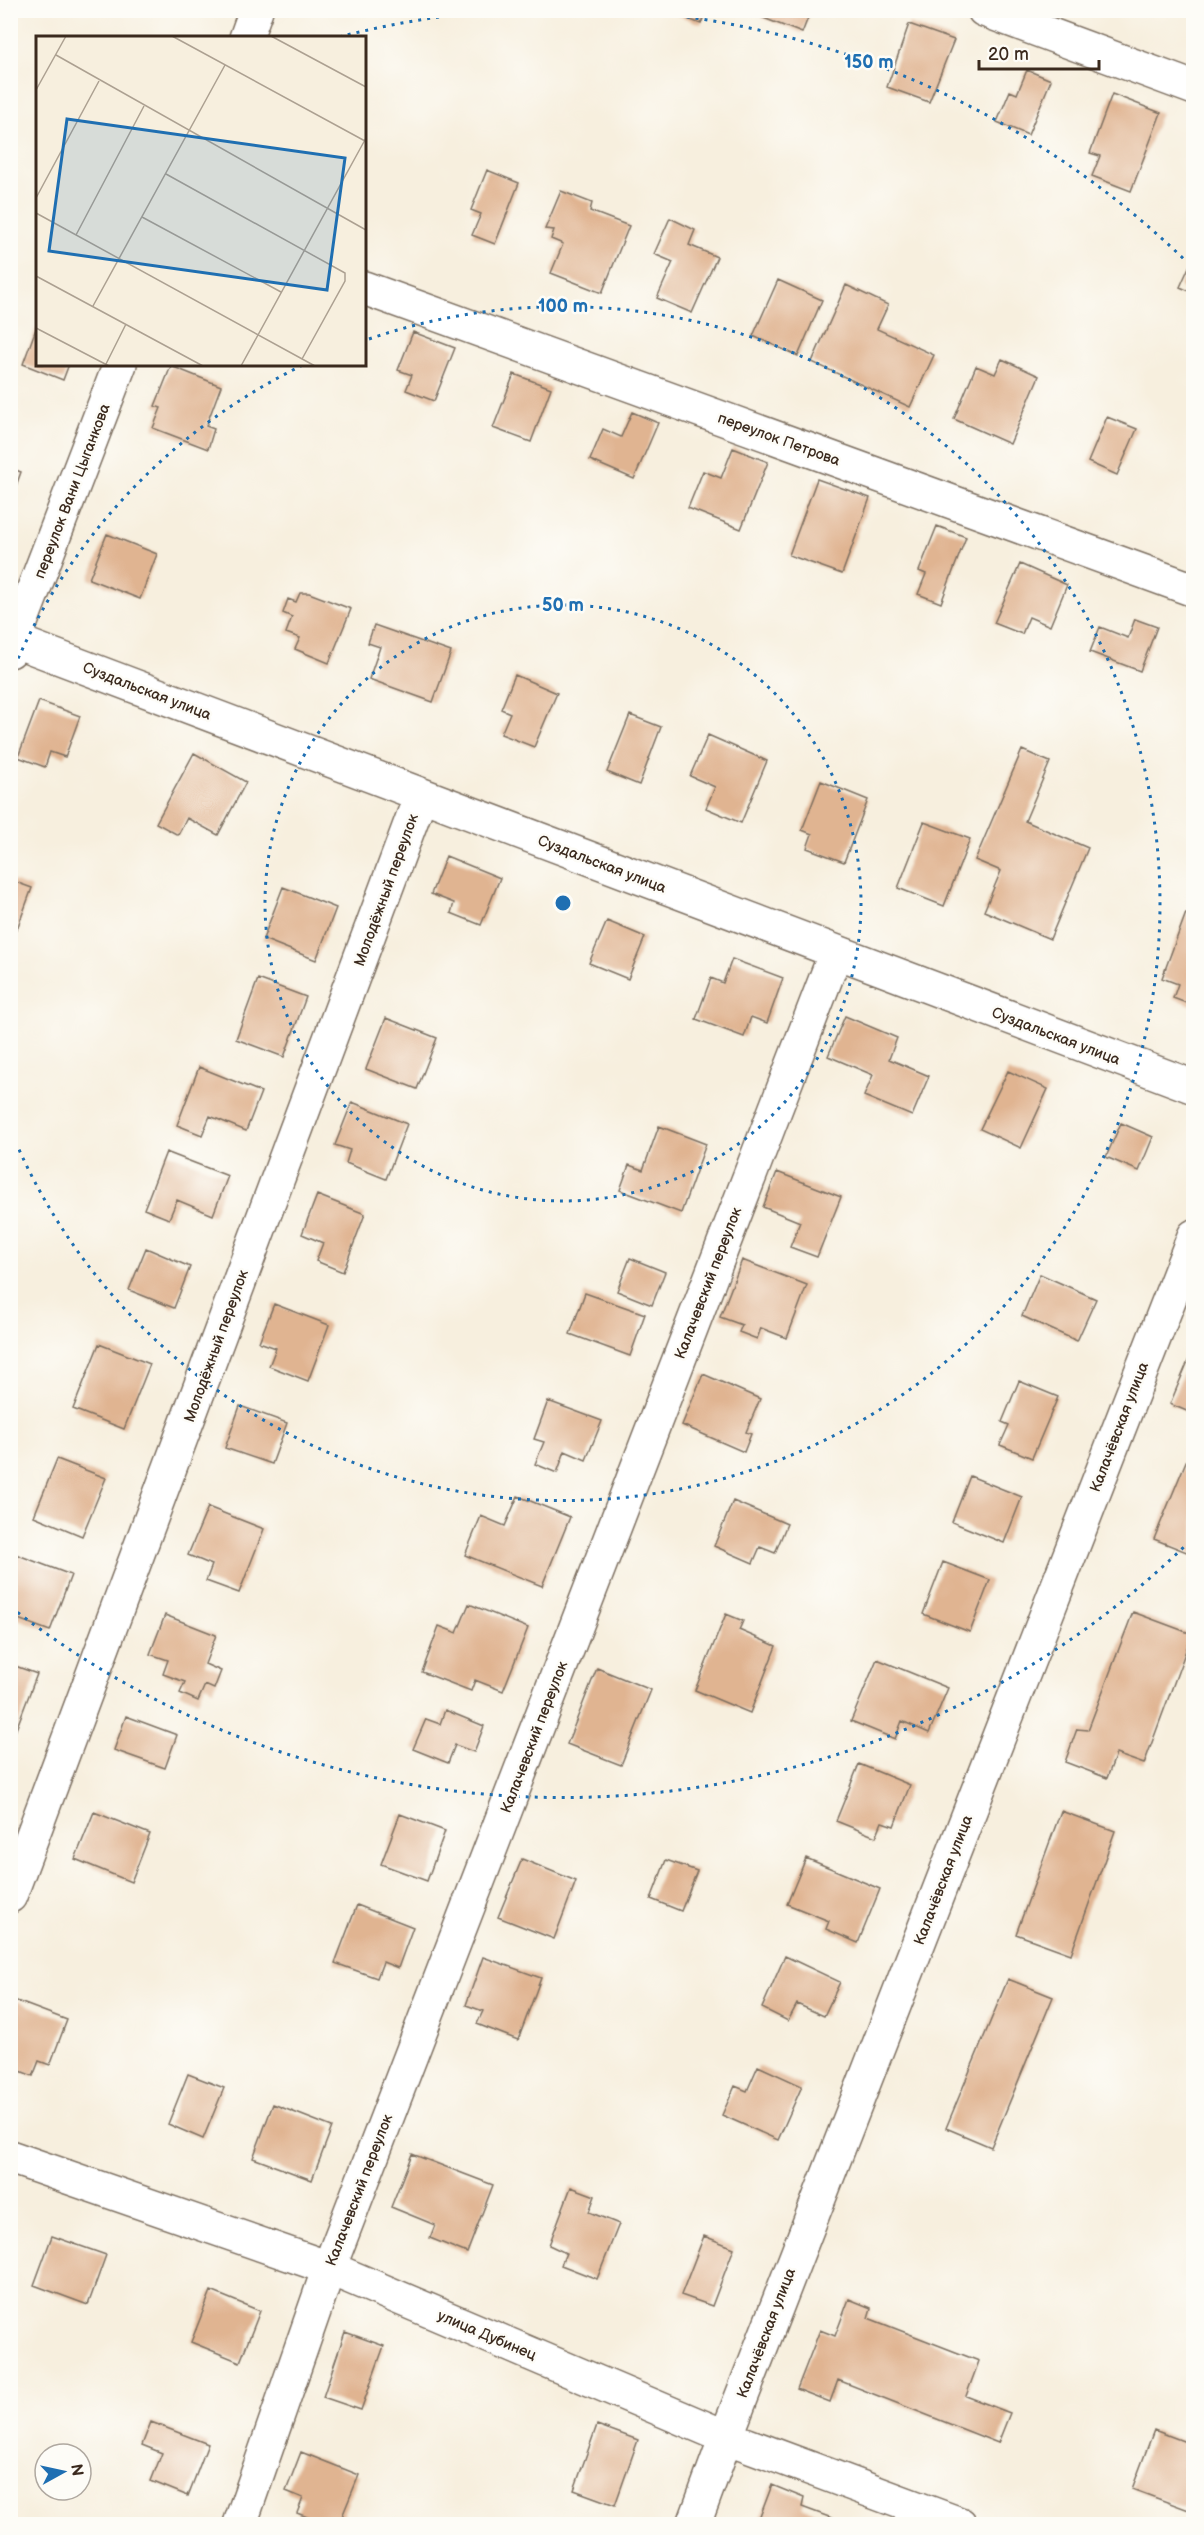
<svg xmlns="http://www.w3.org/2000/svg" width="1204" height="2535" font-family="'Balsamiq Sans',sans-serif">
  <rect width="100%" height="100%" fill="#fdfcf7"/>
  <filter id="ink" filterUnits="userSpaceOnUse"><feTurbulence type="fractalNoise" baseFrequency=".0167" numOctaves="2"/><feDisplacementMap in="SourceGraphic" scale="12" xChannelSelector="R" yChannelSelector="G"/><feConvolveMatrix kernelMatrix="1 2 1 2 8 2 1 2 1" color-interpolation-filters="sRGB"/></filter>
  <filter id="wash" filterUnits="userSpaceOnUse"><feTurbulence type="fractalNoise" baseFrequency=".008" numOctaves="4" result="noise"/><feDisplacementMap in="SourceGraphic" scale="24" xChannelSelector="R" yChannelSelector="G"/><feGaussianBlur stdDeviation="1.35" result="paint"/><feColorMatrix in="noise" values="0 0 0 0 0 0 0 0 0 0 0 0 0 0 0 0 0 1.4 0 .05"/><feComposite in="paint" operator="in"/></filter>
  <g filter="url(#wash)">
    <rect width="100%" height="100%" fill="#f7efde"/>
    <g id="blocks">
      <path fill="#e0b491" d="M665,10H706L701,24Z
        M764,10H811L802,33L761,17Z
        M909,24L954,40L929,102L887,87Z
        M1027,70L1051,80L1028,135L997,122L1010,91L1017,94Z
        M1112,94L1161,113L1131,191L1092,176L1100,156L1090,153Z
        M487,170L519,183L495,244L472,235L481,214L471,210Z
        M561,191L592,203L590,211L629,226L602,293L551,273L563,244L551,239L554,230L545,229Z
        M670,218L695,230L689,245L717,257L692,313L657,298L673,262L654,254Z
        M1194,256V293L1180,287Z
        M778,280L822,300L798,356L753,336Z
        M846,285L888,305L877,329L934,355L910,407L812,362Z
        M37,326L38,364H69L63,380L23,364Z
        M413,332L455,348L434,401L406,390L412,375L398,370Z
        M1002,359L1039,376L1010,444L954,419L976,366L995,374Z
        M171,366L221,386L206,426L214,429L208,449L153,428L161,408L155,406Z
        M514,374L551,388L531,442L493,428Z
        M632,412L658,423L634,479L590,460L603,429L621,437Z
        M1107,417L1137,429L1117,475L1088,462Z
        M733,448L768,462L741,529L688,508L703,471L721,478Z
        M10,468L21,472L11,500H10Z
        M817,479L870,498L842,574L789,555Z
        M937,526L966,537L941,603L918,594L926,574L919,571Z
        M107,534L157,554L140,599L89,579Z
        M1020,564L1067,585L1050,626L1029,617L1022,634L994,623Z
        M300,593H309L351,609L329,663L295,649L300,638L286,633L292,617L283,613L288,599L296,602Z
        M1135,619L1157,627L1140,671L1090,652L1100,627L1128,638Z
        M374,625L451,652L433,702L369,679L380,647L368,643Z
        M515,675L557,693L534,747L501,734L510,713L501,709Z
        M39,701L80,716L65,757L50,752L45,767L18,757Z
        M630,715L661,727L639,785L607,772Z
        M708,735L767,761L741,823L706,808L715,787L690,776Z
        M1022,750L1050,762L1025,821L1088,848L1050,939L984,911L1001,871L975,860Z
        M194,753L246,782L218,835L187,818L178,835L156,823Z
        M821,781L868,800L844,862L807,848L812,834L802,830Z
        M924,822L970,839L944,906L898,888Z
        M446,856L500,878L481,925L451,913L454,903L431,894Z
        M10,880L32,888L17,929L10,926Z
        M283,887L336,908L316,960L263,939Z
        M1186,913L1194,916V1006L1173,998L1178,984L1162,978Z
        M607,921L645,937L628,979L589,963Z
        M732,959L783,978L767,1023L751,1017L744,1037L696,1019L711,978L723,983Z
        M258,979L306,997L284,1057L236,1039Z
        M845,1016L897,1038L889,1059L929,1076L912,1116L864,1096L873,1075L828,1056Z
        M386,1018L437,1038L417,1089L366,1069Z
        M199,1067L261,1092L246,1131L210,1116L202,1135L177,1125Z
        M1008,1071L1048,1089L1021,1148L980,1129Z
        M352,1102L407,1124L386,1179L346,1163L350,1150L335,1145Z
        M1121,1123L1153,1137L1139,1171L1106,1157Z
        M659,1126L706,1144L681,1213L620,1190L629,1165L643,1170Z
        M166,1152L228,1176L213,1215L177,1200L169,1219L144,1209Z
        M777,1172L841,1197L817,1257L790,1247L800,1222L763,1207Z
        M317,1195L365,1214L343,1272L316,1261L323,1243L302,1234Z
        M146,1248L190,1267L174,1308L129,1290Z
        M630,1258L665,1272L652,1305L617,1291Z
        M742,1260L807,1285L787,1338L761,1328L757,1339L739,1332L742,1325L720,1317Z
        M1040,1274L1096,1299L1077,1341L1022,1316Z
        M585,1293L645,1314L630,1356L570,1334Z
        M274,1304L329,1325L308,1381L269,1366L276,1348L259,1342Z
        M99,1344L150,1364L124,1429L73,1409Z
        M1194,1347V1414L1170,1404Z
        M703,1374L760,1399L746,1432L751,1434L744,1452L682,1425Z
        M1019,1381L1058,1397L1032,1458L1000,1445L1009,1425L1002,1422Z
        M548,1401L602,1421L586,1460L565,1451L557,1473L535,1464L544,1442L534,1439Z
        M240,1406L287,1423L272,1464L225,1448Z
        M1194,1442V1555L1154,1539Z
        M57,1459L106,1478L82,1536L34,1516Z
        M970,1476L1022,1497L1004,1543L952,1522Z
        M518,1496L570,1517L542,1586L465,1555L481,1516L505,1526Z
        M733,1501L787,1524L775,1553L760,1547L753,1563L714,1546Z
        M208,1507L264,1529L239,1593L206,1581L212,1565L188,1555Z
        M10,1552L71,1575L50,1631L10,1616Z
        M943,1562L990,1580L970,1632L923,1614Z
        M469,1604L528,1628L503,1691L475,1680L471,1691L422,1672L439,1626L457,1633Z
        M1133,1612L1192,1634L1144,1764L1116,1754L1107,1778L1065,1762L1077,1729L1088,1730Z
        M726,1614L743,1621L739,1630L776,1646L750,1713L695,1690Z
        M165,1615L216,1635L205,1664L221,1671L214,1689L205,1685L198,1701L180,1693L185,1682L163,1674L168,1660L150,1654Z
        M877,1659L948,1688L929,1733L902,1721L895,1739L851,1721Z
        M10,1664L37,1674L15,1732L10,1730Z
        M597,1668L651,1690L621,1765L567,1744Z
        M445,1710L484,1726L474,1752L455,1745L448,1763L413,1749L426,1719L440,1724Z
        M126,1716L177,1735L165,1768L114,1750Z
        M859,1764L910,1785L894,1826L882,1822L876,1837L836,1821Z
        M1061,1811L1115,1831L1071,1954L1016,1934Z
        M94,1812L150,1834L131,1882L75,1859Z
        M400,1814L445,1831L427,1881L381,1864Z
        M806,1858L880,1889L858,1943L826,1929L829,1921L787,1904Z
        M522,1859L576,1881L554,1939L498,1917Z
        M666,1860L697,1871L681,1911L651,1899Z
        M357,1905L413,1927L398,1968L383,1962L377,1978L335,1963Z
        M785,1956L840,1982L824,2016L797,2004L788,2021L762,2008Z
        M483,1957L541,1978L518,2040L477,2024L483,2011L466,2005Z
        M1008,1979L1053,1997L991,2147L946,2128Z
        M14,2000L67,2020L50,2065L39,2061L33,2076L10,2067V2009Z
        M758,2066L802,2086L778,2140L722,2115L735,2086L747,2091Z
        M188,2074L224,2088L203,2139L168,2124Z
        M273,2104L332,2127L312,2180L253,2158Z
        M412,2154L493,2185L467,2253L430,2238L435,2225L391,2207Z
        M571,2187L595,2196L589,2212L619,2224L597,2279L561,2265L566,2253L549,2245Z
        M52,2236L106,2255L88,2305L34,2285Z
        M704,2236L734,2248L712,2306L681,2295Z
        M211,2291L260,2311L240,2362L191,2342Z
        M849,2299L871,2308L868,2318L979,2361L966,2396L1010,2413L998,2443L838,2380L830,2402L797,2389L820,2330L835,2336Z
        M345,2332L384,2346L361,2410L323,2397Z
        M151,2422L208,2444L188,2496L151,2481L162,2453L142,2445Z
        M597,2425L638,2440L615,2505L574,2490Z
        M1154,2430L1194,2445V2512L1132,2489Z
        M301,2452L359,2475L339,2524H325L297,2513L303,2498L286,2491Z
        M772,2485L804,2498L802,2507L848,2524H766L758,2522Z"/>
    </g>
  </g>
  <g filter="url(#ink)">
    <use href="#blocks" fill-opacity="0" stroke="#7d6f61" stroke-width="1.5"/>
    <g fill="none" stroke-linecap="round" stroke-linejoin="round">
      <defs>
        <path id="minor" d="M984,10L1194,88
          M246,38L256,10
          M364,288L1194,590
          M10,639L1194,1087
          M10,651L120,364
          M10,1896L421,795
          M10,2157L329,2268L726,2437L960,2524
          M240,2524L329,2268L836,952
          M694,2524L726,2437L1194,1236"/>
      </defs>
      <use href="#minor" stroke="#7d6f61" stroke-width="36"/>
      <use href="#minor" stroke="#fff" stroke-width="33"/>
    </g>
  </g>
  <g fill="none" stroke="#1f6fb2" stroke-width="3" stroke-dasharray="3 6">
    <circle cx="563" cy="903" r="298"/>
    <path d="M11 675A597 597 0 0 1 301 366M369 339A597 597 0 1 1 11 1131"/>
    <path d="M1190 1541A895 895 0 0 1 12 1608M339 37A895 895 0 0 1 493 11M633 11A895 895 0 0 1 1190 265"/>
  </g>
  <g text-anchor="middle" stroke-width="5" stroke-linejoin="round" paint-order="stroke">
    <g font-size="15" fill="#3b2a1e" stroke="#fdfcf7">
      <text transform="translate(779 439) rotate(20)" y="5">переулок Петрова</text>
      <text transform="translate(72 491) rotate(-69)" y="5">переулок Вани Цыганкова</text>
      <text transform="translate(147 691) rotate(21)" y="5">Суздальская улица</text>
      <text transform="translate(602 864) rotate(21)" y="5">Суздальская улица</text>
      <text transform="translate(386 890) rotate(-70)" y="5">Молодёжный переулок</text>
      <text transform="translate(1056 1036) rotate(21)" y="5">Суздальская улица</text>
      <text transform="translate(708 1283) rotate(-69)" y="5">Калачевский переулок</text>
      <text transform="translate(216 1346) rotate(-70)" y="5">Молодёжный переулок</text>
      <text transform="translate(1119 1427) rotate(-69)" y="5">Калачёвская улица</text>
      <text transform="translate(534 1737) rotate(-69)" y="5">Калачевский переулок</text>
      <text transform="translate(943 1880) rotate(-69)" y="5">Калачёвская улица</text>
      <text transform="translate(359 2190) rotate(-69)" y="5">Калачевский переулок</text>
      <text transform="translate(766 2333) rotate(-69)" y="5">Калачёвская улица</text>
      <text transform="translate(487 2335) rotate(23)" y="5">улица Дубинец</text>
    </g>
  </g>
  <g transform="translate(36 36)">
    <rect width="330" height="330" fill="#f7efde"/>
    <path fill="none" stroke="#aca091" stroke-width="1.5" d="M136,0L329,105M235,0L330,51M20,19L330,194M0,54L30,0M130,138L309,237V245L266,323M0,162L63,45M0,177L279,330M106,181L245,256M40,199L108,70M0,240L167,330M57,270L189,29M0,292L73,330M69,330L90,288M205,330L330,102"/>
    <path fill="#1f6fb2" fill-opacity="0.15" stroke="#1f6fb2" stroke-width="3" d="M31,83L309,122L291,254L13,215Z"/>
    <rect width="330" height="330" fill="none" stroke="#3b2a1e" stroke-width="3"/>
  </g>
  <circle cx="563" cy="903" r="9" fill="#1f6fb2" stroke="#fdfcf7" stroke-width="3"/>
  <g font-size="18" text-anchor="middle" font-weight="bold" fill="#1f6fb2" stroke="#fdfcf7" stroke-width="5" stroke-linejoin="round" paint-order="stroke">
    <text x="869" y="68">150 m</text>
    <text x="563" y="312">100 m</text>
    <text x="563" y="611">50 m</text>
  </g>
  <rect width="1204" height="2535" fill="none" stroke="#fdfcf7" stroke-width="36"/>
  <g transform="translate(63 2472) rotate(82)"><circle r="28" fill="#fdfcf7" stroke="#afa8a0" stroke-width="1.5"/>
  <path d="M0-4.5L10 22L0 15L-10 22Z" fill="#1f6fb2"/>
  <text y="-9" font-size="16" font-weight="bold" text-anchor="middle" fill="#3b2a1e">N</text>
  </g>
  <path d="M979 60v9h120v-9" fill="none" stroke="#3b2a1e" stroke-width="3"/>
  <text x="988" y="60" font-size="18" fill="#3b2a1e" stroke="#fdfcf7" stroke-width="4.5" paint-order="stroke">20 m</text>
</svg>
